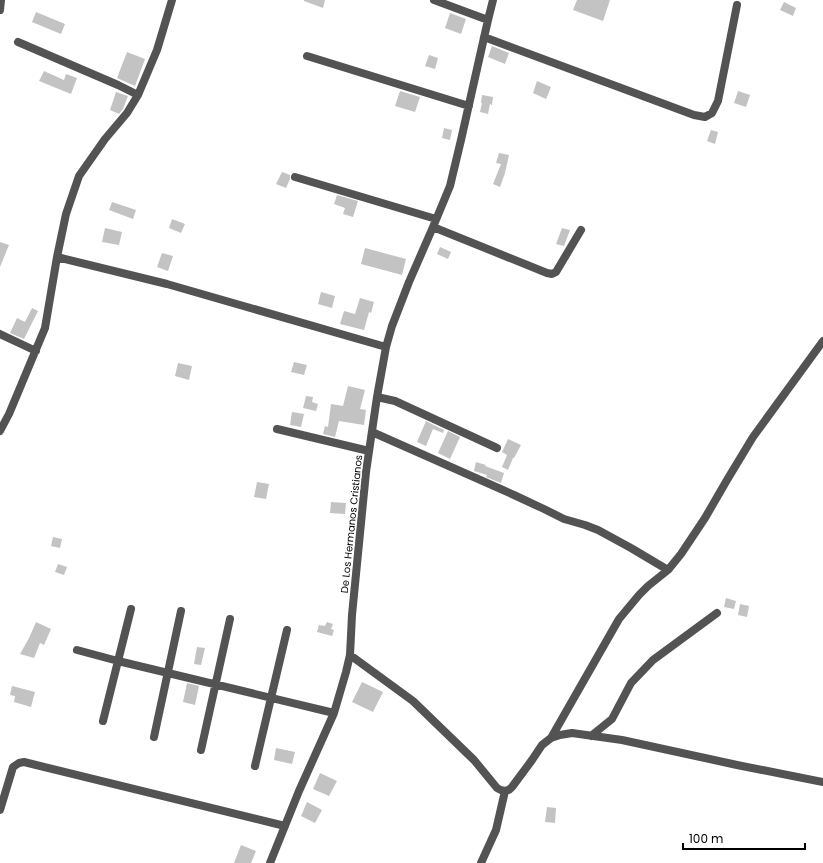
<svg xmlns="http://www.w3.org/2000/svg" width="823" height="863" font-family="Poppins,sans-serif">
  <rect width="100%" height="100%" fill="#fff"/>
  <path fill="#c3c3c3" d="M304,0H325L323,8L304,1Z
    M577,0H610L603,21L573,10Z
    M784,2L796,8L793,16L780,10Z
    M36,12L65,24L61,34L32,22Z
    M450,13L466,19L461,34L445,28Z
    M492,46L509,53L505,64L488,57Z
    M127,52L145,59L135,86L117,78Z
    M429,55L438,58L435,69L425,66Z
    M44,71L64,80L66,74L77,78L71,94L39,81Z
    M537,81L551,87L546,99L533,93Z
    M400,91L420,97L415,112L395,106Z
    M738,91L750,95L746,107L734,103Z
    M116,92L128,96L123,109L119,114L110,110Z
    M482,95L493,97L492,105L490,104L488,114L480,112L482,103H481Z
    M444,128L452,130L450,140L442,138Z
    M711,130L718,132L715,144L707,141Z
    M499,153L509,155L505,173L500,187L493,184L501,164L496,163Z
    M282,172L290,175V179L286,188L276,184Z
    M337,195L358,201L353,217L343,214L345,208L334,204Z
    M112,202L136,210L133,219L109,210Z
    M172,219L185,224L181,233L169,228Z
    M105,228L122,232L119,245L102,242Z
    M562,228L570,230L564,246L556,244Z
    M0,242L9,245L0,267Z
    M440,247L451,252L448,259L437,254Z
    M365,248L406,259L402,275L361,264Z
    M162,253L173,256L168,271L157,267Z
    M321,292L335,296L332,308L318,304Z
    M360,298L374,302L371,313L369,312L364,330L340,324L344,311L355,314Z
    M32,308L38,311L24,339L10,333L17,318L25,322Z
    M294,362L307,365L304,375L291,372Z
    M178,363L192,366L189,380L175,376Z
    M348,386L365,390L360,409L366,410L364,425L339,421L335,437L323,434L325,426L328,427L331,404L343,406Z
    M306,396L313,397L312,402L318,404L316,411L303,408Z
    M292,412L304,414L301,427L290,425Z
    M426,421L444,430L443,433L433,429L426,446L417,442Z
    M448,431L460,437L450,459L438,453Z
    M508,439L521,445L514,458H513L508,470L502,467L507,455L502,452Z
    M476,462L486,465L485,466L504,473L501,483L486,477L487,475L474,471Z
    M257,482L269,484L266,499L254,497Z
    M331,502L346,503L345,514L330,513Z
    M53,537L62,539L60,548L51,546Z
    M58,564L67,567L64,575L55,572Z
    M726,598L736,601L734,609L724,607Z
    M740,604L749,606L747,617L738,615Z
    M36,622L51,629L44,645L40,643L34,658L20,654L29,638Z
    M327,622L333,624L331,629L334,630L332,636L317,632L319,625L325,626Z
    M197,647L205,648L201,665L194,664Z
    M362,682L383,692L373,712L352,702Z
    M187,683L199,686L195,705L183,702Z
    M12,686L35,692L31,707L14,702L15,696L10,695Z
    M276,748L295,752L292,764L274,760Z
    M320,773L337,781L329,796L313,789Z
    M307,802L322,810L315,823L301,816Z
    M547,807L556,808L555,823L545,822Z
    M241,845L256,851L251,863H234Z"/>
  <g fill="none" stroke-linecap="round" stroke-linejoin="round">
    <path stroke="#535353" stroke-width="8" d="M434,0L488,20
      M0,10L1,0
      M484,37L694,115L705,117L712,113L718,101L737,5
      M18,42L118,85L138,95
      M307,56L469,106
      M295,177L436,219
      M433,227L547,273L552,274L556,272L581,230
      M57,257L167,284L386,347
      M0,334L36,351
      M377,397L395,401L497,448
      M277,429L369,451
      M0,431L9,414L45,328L57,257L66,214L79,176L105,139L127,113L138,95L157,50L172,0
      M372,432L514,495L544,509L564,519L585,525L598,530L631,548L668,570
      M77,650L118,661L334,713
      M350,655L413,701L474,760L497,788C503,792 508,792 512,787L532,760L542,745L551,738L560,735L572,733L622,740L737,765L823,782
      M103,721L131,609
      M591,736L612,719L631,683L653,660L717,613
      M154,737L181,611
      M551,738L619,619L639,595L648,586L668,570L681,554L705,518L727,480L753,437L823,341
      M201,750L230,619
      M255,766L287,630
      M0,810L13,767L19,763L24,762L285,826
      M270,863L299,791L334,713L346,672L350,655L352,615L366,472L377,397L386,347L392,326L409,282L433,227L450,186L461,140L488,20L493,0
      M481,863L496,830L505,791"/>
  </g>
  <g text-anchor="middle" stroke-width="3" stroke-linejoin="round" paint-order="stroke">
    <g font-size="10" fill="#000" stroke="#fff">
      <text transform="translate(351 524) rotate(-84)" y="4">De Los Hermanos Cristianos</text>
    </g>
  </g>
  <path d="M683 843v6h122v-6" fill="none" stroke="#000000" stroke-width="2"/>
  <text x="689" y="843" font-size="12" fill="#000000" stroke="#ffffff" stroke-width="3" paint-order="stroke">100 m</text>
</svg>
